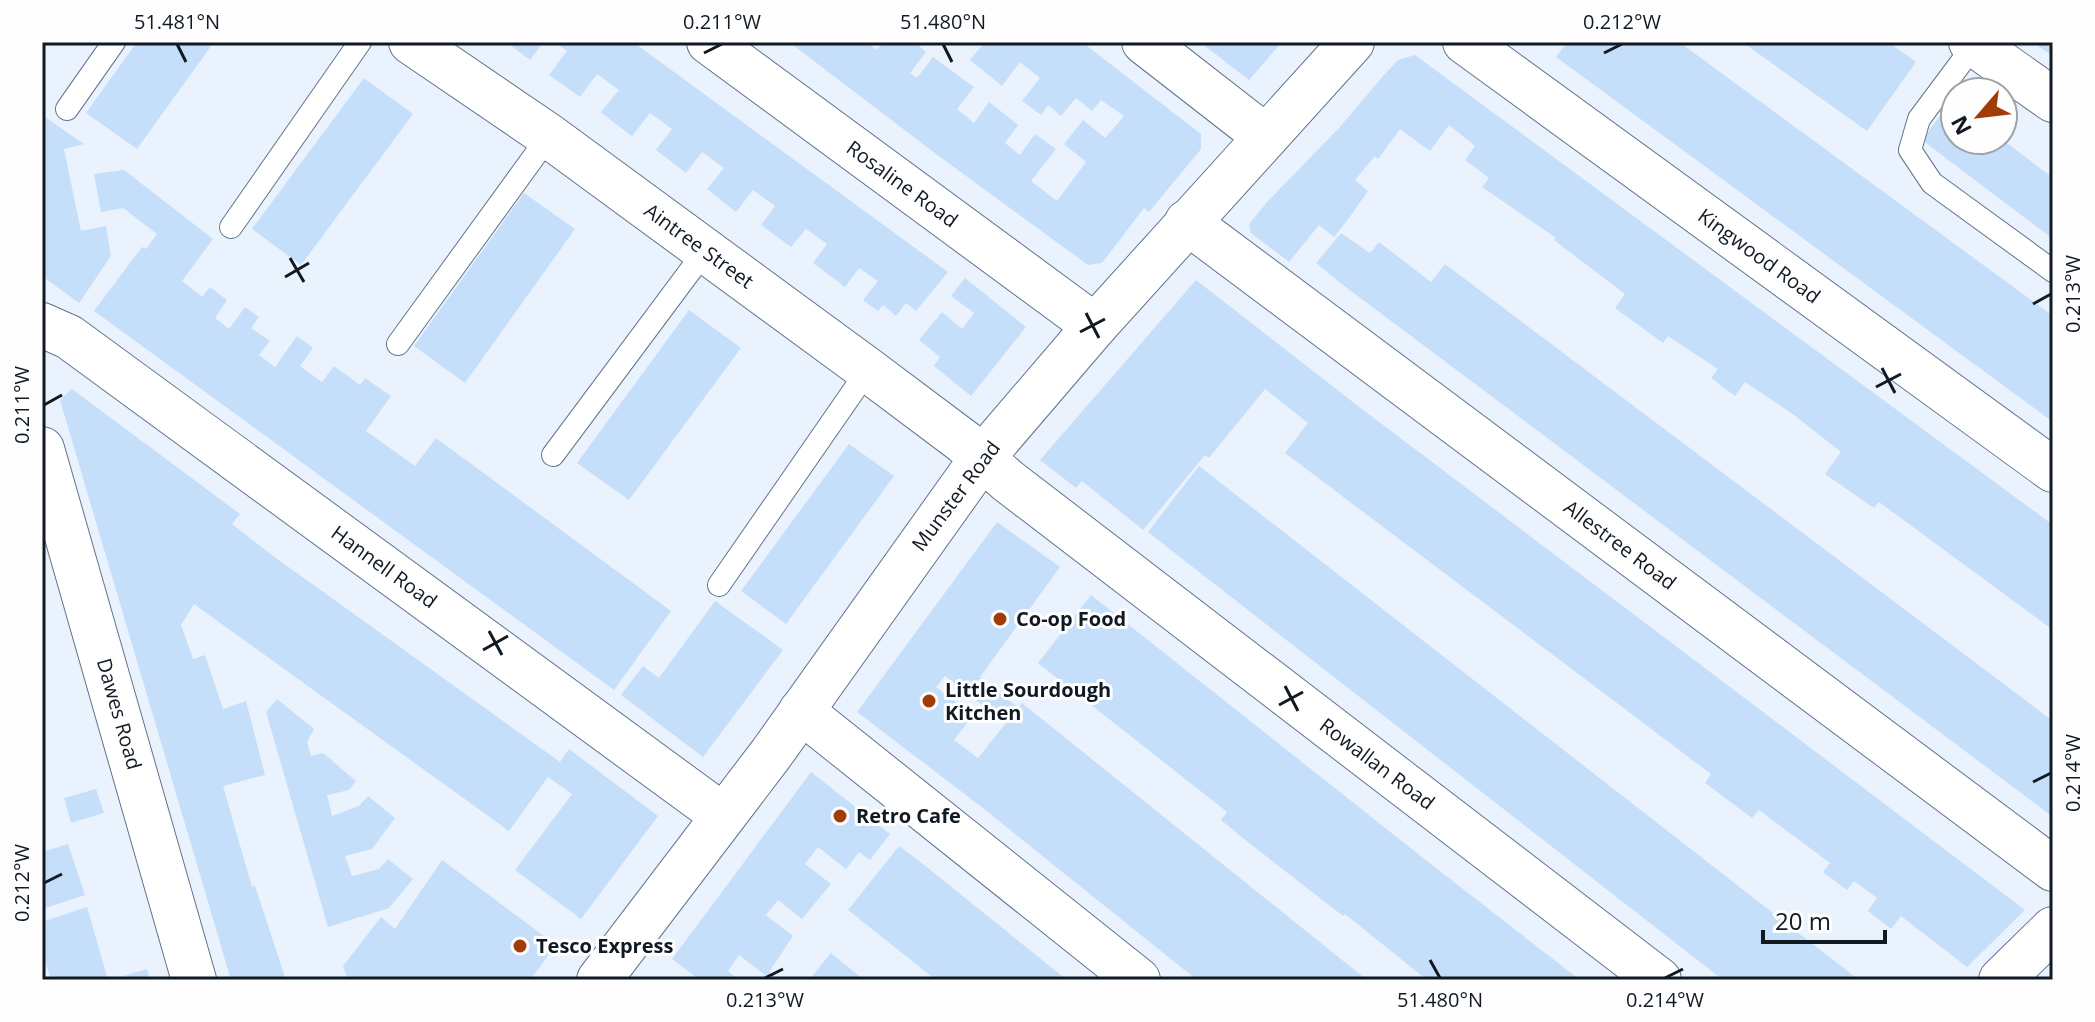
<svg xmlns="http://www.w3.org/2000/svg" width="2095" height="1022" font-family="'Open Sans',sans-serif">
  <rect width="100%" height="100%" fill="#e9f2fd"/>
  <path fill="#c5dffb" d="M137,42H214L137,149L86,113Z
    M506,42H543L530,60Z
    M555,42H633L948,272L916,311L906,303L896,316L883,305L878,311L863,300L878,281L859,268L845,287L813,263L827,244L816,236L806,229L791,247L761,225L775,206L753,190L736,212L707,189L724,168L702,152L686,173L656,150L672,129L650,113L632,136L617,125L601,112L619,90L597,74L580,97L549,75L567,51Z
    M789,42H866L877,50L883,42H915L926,52L910,73L917,78L933,57L974,87L957,109L974,123L989,102L1018,125L1005,143L1020,155L1035,134L1056,149L1031,181L1057,201L1086,162L1064,144L1083,120L1105,138L1124,116L1101,100L1092,111L1076,98L1061,116L1048,105L1041,115L1022,101L1040,78L1020,62L1002,86L970,60L985,42H1082L1201,134V149L1149,212L1144,208L1102,263L1088,265L936,154Z
    M1200,42H1282L1249,80Z
    M1567,42H1679L2053,316V422L1556,57Z
    M1742,42H1888L1916,62L1867,131Z
    M2032,42H2053V56Z
    M1415,55L2053,525V630L1879,502L1874,508L1825,474L1841,452L1794,415L1745,382L1735,396L1711,378L1718,369L1668,336L1663,343L1615,308L1625,294L1554,240L1556,238L1482,187L1489,178L1465,160L1475,146L1449,125L1430,151L1400,129L1378,159L1375,156L1355,180L1368,191L1349,218L1334,237L1319,225L1289,262L1251,233L1249,224L1268,201L1339,128L1384,75L1398,60Z
    M364,78L413,114L301,265L252,229Z
    M1951,101L1955,104V140H2003L2053,178V239L1922,140Z
    M42,115L84,144L64,149L81,231L106,226L111,256L79,303L42,276Z
    M124,170L213,239L182,281L202,297L210,287L227,300L215,318L229,329L245,307L259,317L251,328L270,341L259,355L275,367L297,336L313,348L300,366L322,382L334,366L360,385L365,378L391,396L366,431L415,466L436,438L671,611L614,690L94,311L142,247L146,249L157,234L123,208L101,212L94,174Z
    M524,193L575,229L465,383L414,346Z
    M1341,233L1370,253L1379,242L1431,282L1445,264L2053,721V817L1343,285L1316,263Z
    M965,278L1026,327L971,396L934,366L940,357L919,340L942,312L962,329L974,313L951,296Z
    M1196,280L1358,406L2025,910L1967,967L1901,916L1891,929L1868,911L1877,898L1854,881L1847,890L1823,872L1830,863L1759,810L1752,818L1705,783L1711,774L1285,453L1308,423L1265,389L1209,458L1205,455L1143,530L1082,481L1076,488L1040,460Z
    M689,310L741,348L629,500L577,463Z
    M72,389L240,514L232,524L269,553L560,762L569,749L658,816L581,919L515,870L572,794L548,777L509,831L194,604L181,625L193,659L205,655L223,709L246,701L265,775L223,786L252,887L255,886L286,980H231L60,400Z
    M849,444L894,476L786,624L741,591Z
    M1199,466L1525,720L1859,980H1723L1194,568L1148,532Z
    M997,522L1060,567L980,677L1016,706L1004,722L945,676L936,687L973,715L954,740L978,758L1022,703L1367,980H1197L979,805L857,712Z
    M1091,595L1427,861L1580,980H1427L1345,914L1343,916L1244,839L1221,820L1227,812L1038,663Z
    M715,601L783,650L703,757L621,695L643,666L659,678Z
    M277,699L314,729L307,742L311,756L323,753L356,781L349,790L327,795L332,816L359,806L368,796L395,818L372,849L345,856L352,876L379,869L388,859L413,879L389,908L328,927L266,712Z
    M811,772L890,834L870,860L859,852L846,869L818,847L812,855L805,864L831,884L802,919L778,900L766,915L793,936L769,972L778,980H762L766,976L739,955L728,971L739,980H700L672,959Z
    M96,789L104,813L71,823L64,798Z
    M68,844L85,895L42,909V852Z
    M899,846L923,864L1067,980H936L848,910Z
    M442,860L556,945L530,980H348L343,966L381,917L395,929Z
    M87,907L107,977L96,980H51L42,952V922Z
    M831,953L858,975L864,980H809Z
    M147,969L150,980H114V979Z"/>
  <g fill="none" stroke-linecap="round" stroke-linejoin="round">
    <defs>
      <path id="service" d="M1975,44L1919,119L1910,150L1932,183L2053,271
        M67,109L114,42
        M231,227L360,42
        M398,344L549,136
        M553,455L705,251
        M719,585L868,370"/>
      <path id="minor" d="M411,42L549,136L868,370L964,442L1008,481L1659,980
        M709,42L1095,326
        M1144,42L1266,137
        M1465,42L2053,470
        M1971,42L2053,100
        M1187,222L2053,869
        M42,325L69,337L722,815
        M801,711L1138,980
        M2001,980L2053,929"/>
      <path id="tertiary" d="M599,980L771,754L982,458L1095,326L1352,42"/>
      <path id="primary" d="M42,449L194,980"/>
    </defs>
    <use href="#service" stroke="#60758b" stroke-width="24"/>
    <use href="#minor" stroke="#60758b" stroke-width="46"/>
    <use href="#tertiary" stroke="#60758b" stroke-width="46"/>
    <use href="#primary" stroke="#60758b" stroke-width="46"/>
    <use href="#service" stroke="#fff" stroke-width="22"/>
    <use href="#minor" stroke="#fff" stroke-width="44"/>
    <use href="#tertiary" stroke="#fff" stroke-width="44"/>
    <use href="#primary" stroke="#fff" stroke-width="44"/>
  </g>
  <path fill="none" stroke="#111922" stroke-width="3" d="M177,44L186,62M943,44L952,62M704,53L722,44M1604,53L1622,44M290,258L304,282M285,277L309,263M2033,304L2051,294M1086,313L1099,338M1080,332L1105,319M1882,368L1895,393M1876,387L1901,374M44,405L62,395M489,631L502,655M483,650L508,636M1285,686L1298,711M1279,705L1303,692M2033,782L2051,773M44,883L62,874M1430,960L1440,978M765,978L783,969M1665,978L1683,969"/>
  <g fill="#a03c05" stroke="#fefefe" stroke-width="3">
    <circle cx="1000" cy="619" r="8"/>
    <circle cx="929" cy="701" r="8"/>
    <circle cx="840" cy="816" r="8"/>
    <circle cx="520" cy="946" r="8"/>
  </g>
  <g text-anchor="middle" stroke-width="6" stroke-linejoin="round" paint-order="stroke">
    <g font-size="20" fill="#111922" stroke="#fefefe">
      <text transform="translate(902 184) rotate(36)" y="7">Rosaline Road</text>
      <text transform="translate(699 246) rotate(36)" y="7">Aintree Street</text>
      <text transform="translate(1759 256) rotate(36)" y="7">Kingwood Road</text>
      <text transform="translate(956 496) rotate(-53)" y="7">Munster Road</text>
      <text transform="translate(1620 545) rotate(37)" y="7">Allestree Road</text>
      <text transform="translate(384 567) rotate(36)" y="7">Hannell Road</text>
      <text transform="translate(119 714) rotate(74)" y="7">Dawes Road</text>
      <text transform="translate(1377 764) rotate(37)" y="7">Rowallan Road</text>
    </g>
    <g font-size="20" font-weight="bold" fill="#111922" stroke="#fefefe" text-anchor="start">
      <text x="1016" y="626">Co-op Food</text>
      <text x="945" y="697">Little Sourdough<tspan x="945" dy="23">Kitchen</tspan></text>
      <text x="856" y="823">Retro Cafe</text>
      <text x="536" y="953">Tesco Express</text>
    </g>
  </g>
  <rect width="2095" height="1022" fill="none" stroke="#fefefe" stroke-width="88"/>
  <g transform="translate(1979 116) rotate(242)"><circle r="38" fill="#fefefe" stroke="#9fa2a6" stroke-width="2"/>
  <path d="M0-6L14 30L0 20L-14 30Z" fill="#a03c05"/>
  <text y="-12" font-size="22" font-weight="bold" text-anchor="middle" fill="#111922">N</text>
  </g>
  <path d="M1763 930v12h122v-12" fill="none" stroke="#111922" stroke-width="4"/>
  <text x="1775" y="930" font-size="24" fill="#111922" stroke="#fefefe" stroke-width="6" paint-order="stroke">20 m</text>
  <rect x="44" y="44" width="2007" height="934" fill="none" stroke="#111922" stroke-width="3"/>
  <g font-size="20" text-anchor="middle" fill="#111922">
    <text x="177" y="29">51.481°N</text>
    <text x="722" y="29">0.211°W</text>
    <text x="943" y="29">51.480°N</text>
    <text x="1622" y="29">0.212°W</text>
    <text transform="translate(2073 294) rotate(-90)" y="7">0.213°W</text>
    <text transform="translate(22 405) rotate(-90)" y="7">0.211°W</text>
    <text transform="translate(2073 773) rotate(-90)" y="7">0.214°W</text>
    <text transform="translate(22 883) rotate(-90)" y="7">0.212°W</text>
    <text x="765" y="1007">0.213°W</text>
    <text x="1440" y="1007">51.480°N</text>
    <text x="1665" y="1007">0.214°W</text>
  </g>
</svg>
